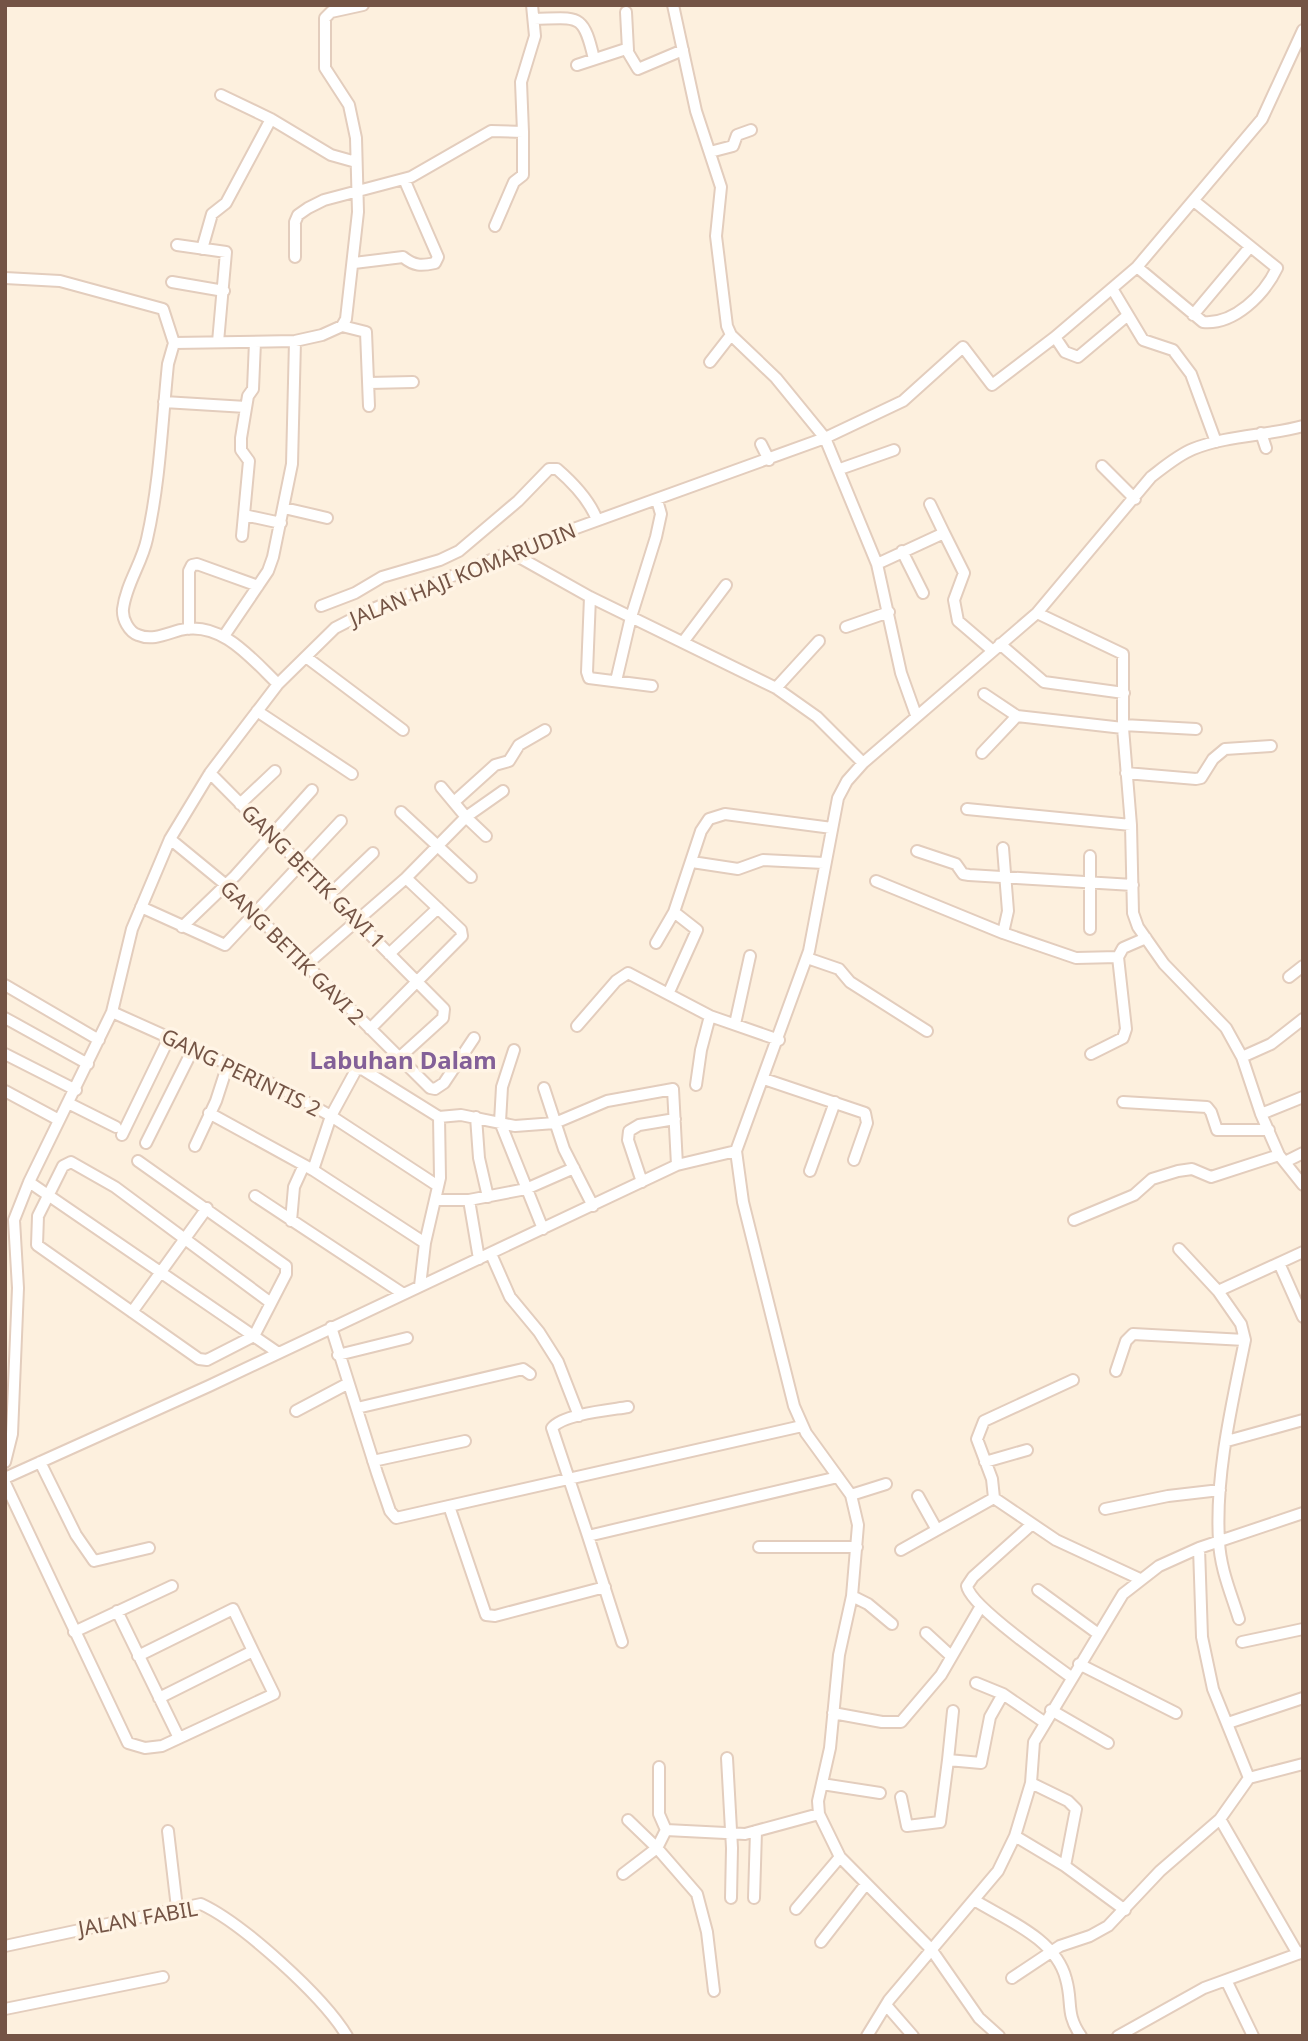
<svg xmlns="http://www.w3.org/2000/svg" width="1308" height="2041" font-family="'Noto Sans',sans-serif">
  <rect width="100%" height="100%" fill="#fdf0de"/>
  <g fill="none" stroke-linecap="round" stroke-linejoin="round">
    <defs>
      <path id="minor" d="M626,12L628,50
        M534,19C579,18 583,12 594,59
        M577,65L626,49L638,69L683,50
        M221,95L271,119L331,155L356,162
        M710,152L733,146L737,135L751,130
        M495,226L514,182L523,175V132
        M177,245L226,252L218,342
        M202,249L212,214L226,203L271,119
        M295,257V222L298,215L308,208L324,200L411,177L491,131L523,132L521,82L535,36L532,5
        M354,263L403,257C414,266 421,266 435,263L438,257L404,179
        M1137,267L1262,119L1303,30
        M5,278L60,281L163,309L174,343
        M172,282L224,291
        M1113,290L1143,340L1173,350L1191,374L1216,442
        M1193,315L1250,247
        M342,326L366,332L369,406
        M1055,337L1065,352L1078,357L1128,315
        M710,362L731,335
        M369,383L413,382
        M164,402L246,407
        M1261,433L1266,448
        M761,444L769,460
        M1102,466L1135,499
        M840,469L894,450
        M284,508L327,518
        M244,515L281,523
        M944,533L964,573L954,600L958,621L993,651
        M242,536L249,461L241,450V438L248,396L253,389L255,342
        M902,551L923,593
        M510,552L590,597L776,688L817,717L863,763
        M877,564L944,533L930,504
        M590,597L587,672L589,678L652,686
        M321,606L355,593L382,577L440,560L459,551L518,501L549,469H557C572,482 590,501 597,520
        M1037,613L1123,654V728L1131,825L1133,913L1138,927L1164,964L1226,1028L1242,1057L1261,1114L1279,1155L1303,1185
        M846,627L889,612
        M189,629V571L192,565L197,564L258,586
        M224,636L268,571L273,557L292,464L295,341
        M683,642L726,585
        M1000,644L1044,682L1124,693
        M306,657L403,730
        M616,681L631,617L656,537L661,514L657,500
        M278,684C251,658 221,620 180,630C166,634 152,641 138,635C129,632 122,619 123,609C126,584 142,563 147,539C160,482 162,422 168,364L174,343L295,341L322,335L342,326L346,319L358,212L356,138L349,105L325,68V18L331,12L363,5
        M776,688L819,641
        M984,694L1017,716
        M257,711L352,774
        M916,715L901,673L877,564L825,438L903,401L963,347L992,385L1055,337L1137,267L1203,322C1234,325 1264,295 1277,268L1194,201
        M1123,725L1196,729
        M982,753L1017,716L1123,728
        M210,773L444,1009L443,1018L400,1057
        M1126,773L1196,779L1201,778L1213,759L1225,749L1271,746
        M454,802L495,765L509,761L519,745L545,730
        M240,804L275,771
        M967,809L1131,825
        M401,812L471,877
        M486,836L466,817L503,791
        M170,839L226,885L430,1088L435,1089L444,1083L474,1038
        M917,851L956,864L963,874L969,875L1133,885
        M1090,856V929
        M692,862L738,869L763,860L824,863
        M876,881L1003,933L1008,911L1003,848
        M329,895L373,853
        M141,907L225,945L341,821
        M182,927L235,876L312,790
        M1003,933L1076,958L1118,957
        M656,943L674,912L701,831L709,819L725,814L832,828
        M389,954L438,908
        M807,958L839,969L850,982L927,1031
        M306,965L406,878L466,817L441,787
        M1289,977L1303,966
        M5,985L99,1040
        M669,992L697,930L674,912
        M112,1012L281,1088L331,1116L438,1186
        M5,1018L88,1064
        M735,1024L750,956
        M577,1026L616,981L628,973L710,1016L779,1040
        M370,1029L462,936L461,930L406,878
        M514,1050L502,1087L500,1122L543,1229
        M5,1054L76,1090
        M1091,1054L1123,1038L1126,1029L1118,957L1123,948L1146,938
        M1242,1057L1271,1044L1303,1019
        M764,1079L865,1113L867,1123L854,1160
        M696,1085L701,1050L710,1016
        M544,1088L564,1149L593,1206
        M5,1091L59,1120
        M1123,1102L1207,1107L1211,1112L1217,1130H1269
        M68,1103L116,1127
        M209,1113L313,1170L425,1243
        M1261,1114L1303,1097
        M476,1117L479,1158L488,1197
        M122,1135L169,1038
        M146,1143L193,1049
        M195,1146L216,1101L228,1064
        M736,1151L743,1202L794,1406L806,1433L851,1495L858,1525L852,1596L839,1655L830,1748L818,1801L819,1814L840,1857L931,1949L979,2018L999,2036
        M138,1161L286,1266V1274L254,1336
        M1285,1162L1303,1153
        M313,1170L331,1116L356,1070L362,1069L439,1117L461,1115L515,1126L555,1123L607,1101L673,1089L677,1165
        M810,1171L835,1102
        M29,1182L277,1352
        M642,1182L628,1140L629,1131L639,1125L675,1119
        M255,1196L402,1293
        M435,1200H469
        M1074,1220L1134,1195L1152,1179L1178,1171L1192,1169L1211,1177L1279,1155
        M291,1221L294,1187L304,1165
        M1179,1249L1218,1291
        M491,1254L510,1297L539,1332L558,1362L579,1416
        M479,1259L469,1200L526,1189L574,1168
        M1279,1263L1303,1317
        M420,1286L425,1243L440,1178L439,1117
        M132,1312L207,1208
        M331,1327L377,1473L390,1511L396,1518L802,1426
        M254,1336L207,1360L199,1359L37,1245L38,1216L63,1166L71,1162L115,1187L271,1303
        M338,1355L407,1338
        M1116,1371L1126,1341L1133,1334L1245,1340
        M628,1407C610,1410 563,1414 552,1428L588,1536L838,1477
        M357,1408L523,1369L530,1374
        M296,1411L347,1384
        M1227,1441L1303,1420
        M373,1461L465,1441
        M5,1462L12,1434L18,1288L14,1220L29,1182L112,1012L132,929L170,839L210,773L278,684L335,628L368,611L510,552L825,438L776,378L731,335L727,326L716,236L721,187L696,111L673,5
        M40,1462L76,1535L94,1561L149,1548
        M985,1462L1027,1450
        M5,1478L209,1386L677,1165L736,1151L809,951L838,798L847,781L863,763L1037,613L1151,477C1164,467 1178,455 1193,449C1228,435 1267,436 1303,426
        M5,1483L128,1743L145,1748L162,1746L274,1694L253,1651
        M851,1495L886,1484
        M918,1496L937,1530
        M994,1498L992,1479L977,1439L984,1421L1073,1380
        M449,1506L486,1615L495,1616L605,1587
        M1105,1509L1168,1496L1220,1490
        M1031,1525L973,1577L967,1586C970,1606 1051,1662 1071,1677
        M588,1536L622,1642
        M759,1547H857
        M1199,1548L1202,1637L1213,1689L1249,1778
        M901,1550L994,1498L1056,1540L1140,1579
        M1038,1590L1097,1633
        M852,1596L868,1604L892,1624
        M117,1611L179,1738
        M1239,1619C1231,1593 1220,1568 1219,1541C1215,1475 1232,1404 1245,1340L1241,1324L1218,1291L1303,1252
        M74,1632L172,1586
        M926,1633L951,1656
        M1242,1642L1303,1629
        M138,1656L233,1609L253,1651L159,1698
        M1079,1664L1176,1713
        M976,1683L1003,1694L1044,1722
        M1051,1710L1108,1743
        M953,1711L948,1760L981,1763L990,1717L1003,1694
        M833,1713L882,1722H901L941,1675L981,1606
        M1228,1723L1303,1698
        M727,1758L732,1848L731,1898
        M659,1767V1814L666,1830
        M1031,1783L1068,1801L1076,1809L1065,1866
        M822,1784L880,1793
        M901,1797L907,1826L940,1822L948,1760
        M1220,1819L1298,1954
        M168,1831L177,1908
        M1015,1836L1065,1866L1125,1910
        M623,1874L657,1848L628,1820
        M754,1898L756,1831
        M974,1900C1007,1920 1056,1939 1066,1979C1073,2003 1065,2013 1081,2036
        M796,1909L840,1857
        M821,1942L866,1884
        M5,1946L201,1904C242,1923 323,1996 347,2036
        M1012,1978L1060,1946L1090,1936L1108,1926L1160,1871L1220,1819L1249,1778L1303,1764
        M1226,1980L1253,2036
        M714,1991L707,1932L697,1894L657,1848L666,1830L745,1834L819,1814
        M886,2005L913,2036
        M5,2009L163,1977
        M867,2036L889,2000L998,1871L1015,1836L1031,1783L1034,1742L1123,1594L1159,1566L1199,1548L1303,1513
        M1118,2036L1204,1988L1303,1952"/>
    </defs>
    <use href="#minor" stroke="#e3cdbd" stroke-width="14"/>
    <use href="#minor" stroke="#fff" stroke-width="10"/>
  </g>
  <g text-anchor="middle" stroke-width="7" stroke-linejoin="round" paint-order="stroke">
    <g font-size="21" fill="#745445" stroke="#fff4e5">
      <text transform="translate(463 575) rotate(-22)" y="7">JALAN HAJI KOMARUDIN</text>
      <text transform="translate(313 877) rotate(45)" y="7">GANG BETIK GAVI 1</text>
      <text transform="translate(292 953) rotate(45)" y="7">GANG BETIK GAVI 2</text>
      <text transform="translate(241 1073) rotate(26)" y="7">GANG PERINTIS 2</text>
      <text transform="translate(138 1919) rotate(-10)" y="7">JALAN FABIL</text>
    </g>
    <g font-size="24" font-weight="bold" fill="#836098" stroke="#fff4e5">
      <text x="403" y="1069">Labuhan Dalam</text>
    </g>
  </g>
  <rect width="1308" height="2041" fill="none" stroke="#745445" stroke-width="14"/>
</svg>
